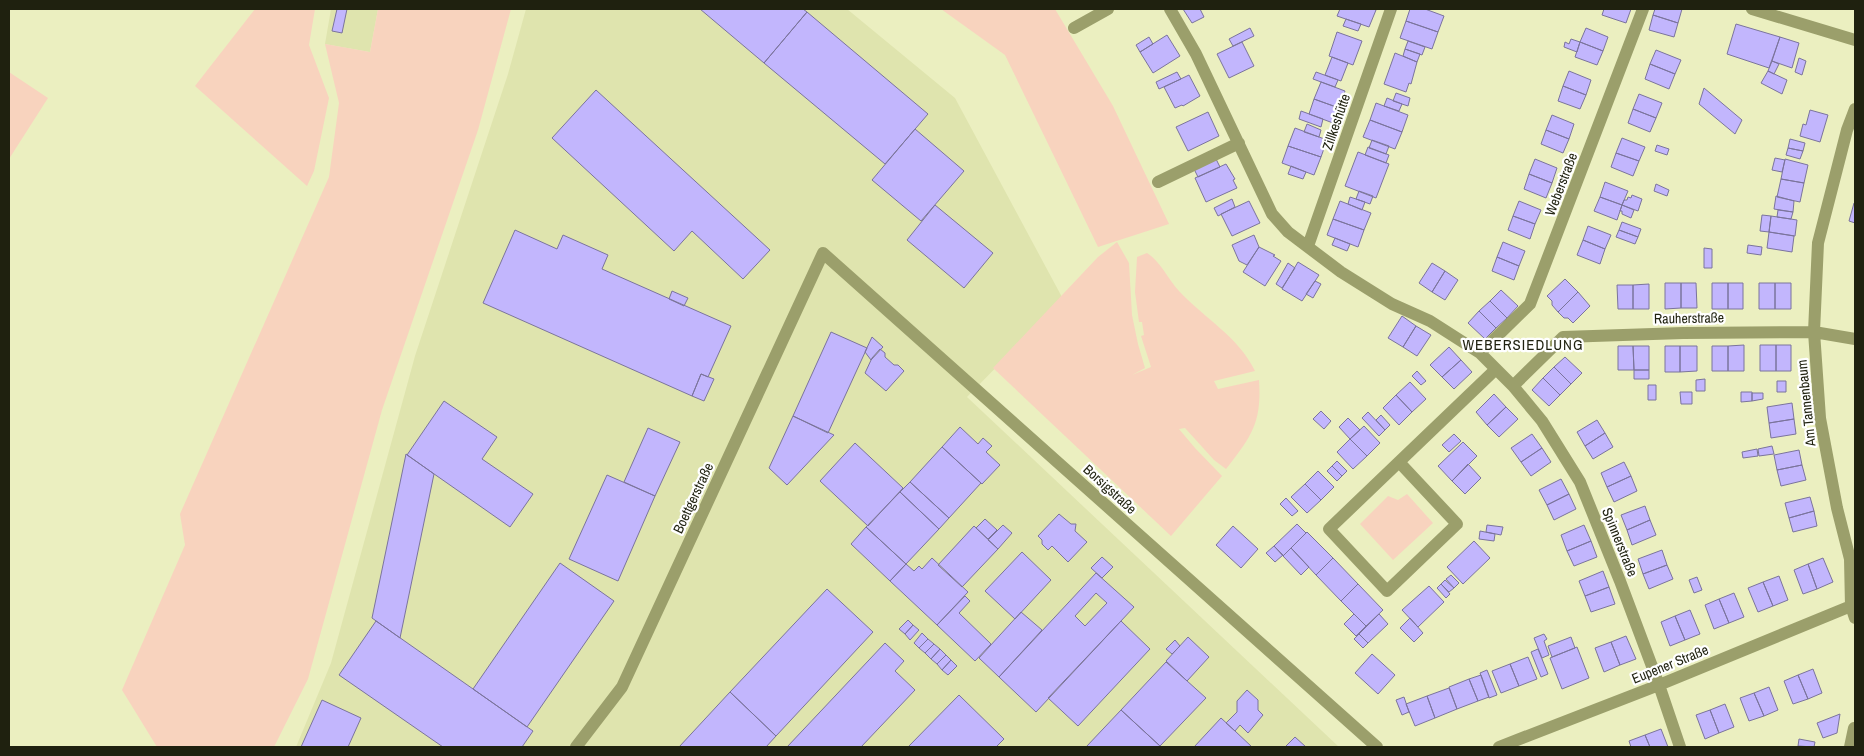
<svg xmlns="http://www.w3.org/2000/svg" width="1864" height="756" font-family="'Archivo Narrow',sans-serif">
  <rect width="100%" height="100%" fill="#ebefc0"/>
  <path fill="#dfe4ae" d="M331,9H378L370,52L325,44Z
    M526,9H847L955,98L1063,299L967,397L1339,747H296L331,663L415,356L508,74Z"/>
  <path fill="#f8d3be" d="M255,9H315L309,45L329,98L314,171L307,186L195,86Z
    M378,9H511L478,130L382,410L308,679L274,747H157L122,690L185,545L180,514L329,177L339,103L325,44L370,52Z
    M941,9H1055L1113,106L1169,224L1098,247L1005,55Z
    M9,72L48,98L9,159Z
    M1117,242L1129,263L1132,315L1138,344L1145,368L1132,375L1151,367L1141,336L1144,335L1142,322H1139L1135,292L1137,257L1147,253C1160,261 1168,279 1179,291C1204,318 1239,337 1255,371L1214,381L1218,389L1259,380C1262,423 1251,437 1226,469L1214,460L1185,428L1179,429L1195,448L1222,476L1171,536L993,368L1098,257Z
    M1407,494L1433,523L1393,560L1360,524L1388,496L1398,500Z"/>
  <path fill="#c2b6fd" stroke="#7b749c" fill-rule="evenodd" d="M337,9H347L342,33L332,31Z
    M700,9H803L807,12L764,63Z
    M1183,9H1200L1204,17L1192,23Z
    M1340,9H1373L1376,10L1369,27L1337,16Z
    M1410,9H1425L1444,16L1438,32L1406,21Z
    M1604,9H1631L1626,23L1602,15Z
    M1655,9H1682L1678,23L1653,15Z
    M807,12L928,114L885,164L764,63Z
    M1653,15L1678,23L1674,37L1649,30Z
    M1346,19L1361,24L1358,31L1343,26Z
    M1406,21L1438,32L1432,49L1400,38Z
    M1736,24L1780,37L1769,68L1727,54Z
    M1250,28L1254,36L1233,46L1229,39Z
    M1586,28L1608,37L1603,51L1580,42Z
    M1337,32L1362,41L1353,65L1329,56Z
    M1167,35L1180,56L1153,73L1140,52Z
    M1149,37L1153,44L1140,52L1136,45Z
    M1780,37L1799,43L1792,68L1772,61Z
    M1571,39L1580,42L1577,52L1564,47L1565,42L1569,44Z
    M1408,41L1425,47L1422,55L1405,49Z
    M1242,42L1254,66L1229,78L1217,54Z
    M1580,42L1603,51L1597,65L1575,57Z
    M1405,49L1420,54L1417,62L1403,56Z
    M1656,50L1681,60L1675,74L1650,64Z
    M1395,53L1417,62L1411,84L1409,83L1406,92L1384,84Z
    M1332,57L1348,63L1341,81L1325,75Z
    M1799,58L1806,61L1802,75L1795,72Z
    M1772,61L1779,64L1774,74L1768,71Z
    M1650,64L1675,74L1669,89L1645,79Z
    M1569,71L1591,80L1586,95L1563,86Z
    M1768,71L1787,80L1782,94L1761,83Z
    M1177,72L1181,79L1159,89L1156,82Z
    M1316,72L1338,80L1335,87L1313,79Z
    M1189,75L1200,96L1183,106L1182,105L1175,108L1164,87Z
    M1321,82L1345,91L1339,108L1314,99Z
    M1563,86L1586,95L1580,109L1558,101Z
    M1704,88L1742,120L1735,134L1699,104Z
    M596,90L770,250L743,279L692,231L674,251L552,138Z
    M1396,93L1410,98L1408,106L1393,101Z
    M1639,94L1662,103L1656,118L1633,109Z
    M1387,98L1402,104L1399,111L1384,106Z
    M1314,99L1339,108L1333,123L1309,114Z
    M1376,103L1408,115L1402,132L1370,120Z
    M1633,109L1656,118L1650,132L1628,123Z
    M1810,110L1828,115L1820,142L1800,136L1803,124L1806,125Z
    M1301,111L1323,119L1321,127L1299,119Z
    M1208,112L1219,136L1188,151L1176,127Z
    M1552,115L1574,124L1569,139L1546,130Z
    M1370,120L1402,132L1395,149L1363,137Z
    M1307,124L1321,130L1319,137L1304,132Z
    M1295,128L1327,140L1321,157L1288,146Z
    M915,129L964,171L921,221L872,180Z
    M1546,130L1569,139L1563,153L1541,144Z
    M1622,138L1645,147L1639,161L1616,153Z
    M1790,139L1805,143L1803,151L1788,148Z
    M1372,140L1389,146L1386,154L1369,148Z
    M1657,145L1669,149L1667,155L1655,151Z
    M1288,146L1321,157L1314,175L1282,163Z
    M1368,147L1389,155L1386,163L1365,155Z
    M1788,148L1803,151L1800,159L1786,155Z
    M1358,152L1389,164L1376,198L1345,186Z
    M1616,153L1639,161L1633,176L1611,167Z
    M1775,158L1785,160L1782,172L1772,170Z
    M1216,159L1220,167L1198,177L1194,169Z
    M1535,159L1557,168L1552,183L1529,174Z
    M1785,159L1808,165L1804,183L1781,179Z
    M1226,164L1235,179L1233,180L1237,188L1206,202L1195,178Z
    M1291,166L1306,172L1303,179L1288,174Z
    M1529,174L1552,183L1546,198L1524,189Z
    M1781,179L1804,183L1800,202L1777,197Z
    M1605,182L1628,191L1622,205L1600,197Z
    M1656,184L1669,190L1667,196L1654,191Z
    M1359,191L1373,196L1370,204L1356,199Z
    M1632,195L1642,199L1638,211L1622,205L1624,200H1627L1628,197L1631,198Z
    M1776,196L1794,201L1793,212L1774,209Z
    M1350,197L1365,202L1362,210L1348,204Z
    M1600,197L1622,205L1617,220L1594,211Z
    M1232,199L1235,207L1218,216L1214,208Z
    M1249,201L1260,223L1232,236L1221,214Z
    M1340,201L1371,213L1364,230L1333,219Z
    M1519,201L1541,210L1535,224L1513,216Z
    M1854,203L1855,204V223L1849,221Z
    M935,205L993,253L964,288L907,240Z
    M1622,205L1634,210L1631,218L1622,214V211H1620Z
    M1778,210L1793,212L1791,219L1777,217Z
    M1762,215L1771,216L1769,232L1760,231Z
    M1513,216L1535,224L1530,239L1508,230Z
    M1771,216L1797,220L1795,236L1769,232Z
    M1333,219L1364,230L1358,247L1327,235Z
    M1622,222L1641,229L1638,237L1619,230Z
    M1588,226L1611,235L1605,249L1583,240Z
    M515,230L557,249L563,235L608,255L602,269L731,326L708,377L701,374L692,396L483,303Z
    M1619,230L1638,237L1635,244L1616,237Z
    M1769,232L1794,236L1792,252L1767,248Z
    M1254,235L1259,247L1247,265L1239,261L1232,245Z
    M1335,238L1350,244L1347,251L1332,245Z
    M1583,240L1605,249L1600,264L1577,255Z
    M1503,242L1525,251L1519,266L1497,257Z
    M1748,245L1762,247L1761,255L1747,253Z
    M1259,247L1275,255L1273,256L1281,261L1265,286L1243,272Z
    M1704,248L1712,249V268H1704Z
    M1497,257L1519,266L1514,280L1492,271Z
    M1298,262L1319,275L1302,301L1282,289Z
    M1288,263L1295,268L1282,288L1276,284Z
    M1432,263L1445,271L1432,292L1419,283Z
    M1445,271L1458,280L1445,300L1432,292Z
    M1565,279L1578,292L1558,312L1552,305V301L1547,296Z
    M1315,281L1321,284L1313,298L1306,294Z
    M1665,283H1681V308L1665,309Z
    M1681,283H1696L1697,308H1681Z
    M1712,283H1728V309H1712Z
    M1728,283H1743V309H1728Z
    M1759,283H1775V309H1759Z
    M1775,283H1791V309H1775Z
    M1649,284V309H1633V285Z
    M1617,285H1633V309H1618Z
    M1501,290L1518,306L1507,318L1490,301Z
    M672,291L688,298L684,306L669,299Z
    M1578,292L1590,306L1573,323L1568,318H1564L1558,312Z
    M1490,301L1507,318L1496,328L1479,311Z
    M1479,311L1496,328L1485,339L1468,323Z
    M1402,316L1416,326L1403,347L1388,338Z
    M1416,326L1431,335L1417,356L1403,347Z
    M831,332L867,348L828,433L793,416Z
    M872,337L883,347L871,360L865,352Z
    M1744,345V371H1728V346Z
    M1760,345H1776V371H1760Z
    M1776,345H1791V371H1776Z
    M1618,346H1633L1634,370H1618Z
    M1633,346H1649V370H1634Z
    M1665,346H1680V372H1665Z
    M1680,346H1697V371L1680,372Z
    M1712,346H1728V371H1712Z
    M1449,347L1461,360L1442,377L1430,365Z
    M880,349L885,353V357L894,365H898L904,371L886,391L865,373L872,358Z
    M1565,357L1582,373L1571,384L1554,367Z
    M1461,360L1472,372L1454,389L1442,377Z
    M1554,367L1571,384L1560,395L1543,378Z
    M1634,370H1649V379H1634Z
    M1417,371L1426,381L1421,385L1412,376Z
    M701,374L714,379L704,401L692,396Z
    M1543,378L1560,395L1549,406L1532,390Z
    M1705,379V391H1696V380Z
    M1777,381H1786V392H1777Z
    M1410,382L1426,399L1412,412L1396,395Z
    M1648,385H1656V400H1648Z
    M1680,392H1692V404H1681Z
    M1741,392H1752V401L1741,402Z
    M1752,393H1763V399L1752,401Z
    M1494,394L1506,407L1487,425L1476,412Z
    M1396,395L1412,412L1399,425L1383,408Z
    M444,401L497,437L482,459L533,494L510,527L407,455Z
    M1792,403L1794,419L1769,423L1767,407Z
    M1506,407L1518,419L1499,437L1487,425Z
    M1321,411L1331,421L1324,429L1313,419Z
    M1368,412L1385,430L1379,436L1362,418Z
    M1381,415L1390,425L1385,430L1376,420Z
    M793,416L834,435L787,485L769,468Z
    M1348,418L1360,430L1350,439L1339,427Z
    M1794,419L1796,434L1771,438L1769,423Z
    M1597,420L1605,433L1585,446L1577,432Z
    M1364,426L1380,443L1367,456L1350,439Z
    M960,427L978,444L983,438L992,446L986,452L1000,465L982,484L942,447Z
    M648,428L680,442L655,496L624,482Z
    M1605,433L1613,447L1593,459L1585,446Z
    M1454,434L1461,441L1449,452L1442,445Z
    M1532,434L1542,448L1521,462L1511,448Z
    M1350,439L1367,456L1353,469L1337,452Z
    M1463,442L1477,456L1452,481L1438,466Z
    M855,443L903,488L868,526L820,481Z
    M1772,446L1774,454L1759,456L1758,449Z
    M942,447L981,483L949,518L910,482Z
    M1542,448L1551,462L1531,476L1521,462Z
    M1757,449L1758,456L1743,458L1742,452Z
    M1799,450L1802,465L1777,470L1774,455Z
    M406,454L434,474L400,638L372,618Z
    M1337,461L1347,471L1342,476L1332,466Z
    M1624,462L1631,476L1607,487L1601,473Z
    M1468,464L1481,478L1465,494L1452,481Z
    M1802,465L1806,480L1781,486L1777,470Z
    M1332,466L1342,476L1337,481L1327,471Z
    M1318,471L1334,487L1321,500L1305,484Z
    M607,475L655,496L618,581L569,559Z
    M1631,476L1637,491L1614,502L1607,487Z
    M1561,479L1569,494L1547,505L1539,490Z
    M910,482L949,518L939,529L900,492Z
    M1305,484L1321,500L1307,513L1291,497Z
    M900,492L939,529L906,564L866,527Z
    M1569,494L1576,509L1554,520L1547,505Z
    M1810,497L1814,511L1789,518L1785,503Z
    M1286,498L1298,511L1292,516L1280,504Z
    M1645,506L1650,520L1627,530L1621,515Z
    M1814,511L1817,526L1793,532L1789,518Z
    M1059,514L1071,524H1076L1075,531L1087,542L1068,562L1052,546L1048,550L1042,544V540L1038,536Z
    M985,519L997,530L988,539L976,528Z
    M1650,520L1656,535L1632,545L1627,530Z
    M1297,524L1306,533L1283,556L1274,546Z
    M1003,525L1012,533L998,549L988,540Z
    M1487,525L1503,527L1501,535L1486,532Z
    M1584,525L1591,541L1567,551L1561,535Z
    M974,526L998,549L962,587L938,565Z
    M1233,526L1258,549L1241,568L1216,545Z
    M866,527L906,564L890,581L851,544Z
    M1480,531L1495,534L1494,541L1479,539Z
    M1307,532L1333,558L1316,575L1291,548Z
    M1474,541L1490,558L1463,584L1447,567Z
    M1591,541L1597,557L1574,566L1567,551Z
    M1274,546L1283,555L1275,562L1266,553Z
    M1291,548L1309,567L1301,575L1283,556Z
    M1662,550L1667,565L1643,574L1638,559Z
    M1022,552L1051,580L1015,619L985,591Z
    M1102,557L1113,567L1102,578L1091,568Z
    M932,558L968,592L937,625L890,581L906,564L914,571L919,566L922,569Z
    M1333,558L1358,584L1341,601L1316,575Z
    M1823,558L1833,582L1817,589L1808,564Z
    M560,563L614,601L527,727L473,689Z
    M1808,564L1817,589L1803,594L1794,570Z
    M1667,565L1673,579L1649,589L1643,574Z
    M1603,571L1609,587L1585,596L1579,581Z
    M1096,573L1134,607L1036,712L999,677ZM1096,593L1107,603L1085,626L1075,616Z
    M1451,575L1459,583L1454,588L1446,579Z
    M1779,576L1788,600L1773,606L1763,582Z
    M1697,577L1702,590L1694,593L1689,580Z
    M1445,580L1454,588L1449,592L1441,584Z
    M1763,582L1773,606L1758,612L1748,588Z
    M1358,584L1383,610L1366,626L1341,601Z
    M1441,584L1450,594L1446,598L1437,588Z
    M1429,586L1444,602L1418,627L1402,610Z
    M1609,587L1615,604L1591,612L1585,596Z
    M827,589L873,632L776,736L730,692Z
    M1734,593L1744,617L1729,623L1719,599Z
    M965,596L970,601L959,613L991,644L975,661L937,625Z
    M1719,599L1729,623L1714,629L1705,605Z
    M1690,610L1700,634L1685,640L1675,616Z
    M1021,612L1042,630L999,677L979,658Z
    M1354,614L1366,626L1356,636L1344,624Z
    M1379,614L1388,624L1368,643L1359,634Z
    M1675,616L1685,640L1670,646L1661,622Z
    M1410,618L1423,633L1414,642L1400,628Z
    M908,620L913,625L905,634L899,629Z
    M376,621L533,731L522,747H443L339,675Z
    M1121,621L1150,649L1078,726L1048,698Z
    M913,625L919,630L910,640L905,634Z
    M922,633L928,639L919,648L914,643Z
    M1359,634L1368,643L1363,648L1354,639Z
    M1544,634L1547,639L1544,641L1549,655L1542,658L1534,638Z
    M1626,636L1636,659L1620,665L1611,642Z
    M1188,637L1209,657L1187,681L1166,661Z
    M1571,637L1575,648L1552,657L1548,646Z
    M928,639L934,644L925,653L919,648Z
    M1175,640L1180,646L1172,654L1166,649Z
    M1611,642L1620,665L1604,672L1595,648Z
    M885,643L904,661L895,671L915,690L861,747H787Z
    M934,644L940,649L931,659L925,653Z
    M1577,647L1589,678L1562,689L1550,658Z
    M940,649L946,655L937,664L931,659Z
    M1538,649L1548,674L1541,677L1531,652Z
    M1372,654L1395,675L1378,694L1355,673Z
    M946,655L951,660L942,670L937,664Z
    M1528,657L1537,679L1519,686L1510,664Z
    M951,660L957,666L948,675L942,670Z
    M1166,662L1206,698L1160,746L1121,710Z
    M1510,664L1519,686L1501,693L1492,671Z
    M1813,669L1822,693L1808,699L1798,675Z
    M1487,670L1497,695L1489,698L1480,673Z
    M1481,675L1489,697L1478,701L1469,679Z
    M1798,675L1808,699L1793,704L1784,681Z
    M1469,679L1478,701L1457,709L1449,687Z
    M1769,687L1778,710L1764,716L1754,693Z
    M1449,688L1457,709L1435,718L1427,696Z
    M1247,690L1258,700V710L1263,715L1248,733L1240,725L1235,731L1226,723L1237,712V701Z
    M730,692L776,736L766,747H679Z
    M1754,693L1764,716L1749,721L1740,698Z
    M959,695L1004,739L996,747H908Z
    M1427,696L1435,718L1415,726L1406,704Z
    M1404,697L1409,712L1402,715L1396,700Z
    M322,700L361,718L348,747H301Z
    M1725,704L1734,727L1719,733L1710,710Z
    M1121,710L1160,746L1159,747H1086Z
    M1710,710L1719,733L1705,739L1696,715Z
    M1840,714L1837,733L1823,738L1817,723Z
    M1221,718L1235,731L1252,747H1194Z
    M1661,729L1668,747H1650L1645,735Z
    M1645,735L1650,747H1631L1629,741Z
    M1295,737L1306,747H1285Z
    M1799,739L1815,742L1814,747L1798,746Z"/>
  <g fill="none" stroke-linecap="round" stroke-linejoin="round">
    <path stroke="#9b9f6b" stroke-width="12" d="M1170,9L1196,54L1272,214L1288,232L1341,272L1392,304L1430,321L1480,353L1513,386L1542,421L1580,482L1620,581L1659,685L1680,747
      M1752,9L1855,40
      M1074,28L1108,9
      M1855,109L1847,130L1818,243L1814,332L1820,418L1837,508L1850,559L1851,606L1855,618
      M1158,182L1239,143
      M1308,246L1391,9
      M1480,353L1530,304L1643,9
      M1513,386L1563,337L1683,333L1814,332L1855,339
      M1399,462L1457,524L1387,591L1329,529L1496,369
      M576,747L622,687L823,253L1377,747
      M1499,747L1659,685L1851,606
      M1850,747L1854,728"/>
  </g>
  <g text-anchor="middle" stroke-width="4.5" stroke-linejoin="round" paint-order="stroke">
    <g font-size="14" fill="#1f210f" stroke="#fff">
      <text transform="translate(1336 122) rotate(-71)" y="5">Zillkeshütte</text>
      <text transform="translate(1561 184) rotate(-69)" y="5">Weberstraße</text>
      <text transform="translate(1689 318) rotate(-1)" y="5">Rauherstraße</text>
      <text transform="translate(1806 403) rotate(-96)" y="5">Am Tannenbaum</text>
      <text transform="translate(1110 489) rotate(42)" y="5">Borsigstraße</text>
      <text transform="translate(693 498) rotate(-65)" y="5">Boettgerstraße</text>
      <text transform="translate(1620 542) rotate(68)" y="5">Spinnerstraße</text>
      <text transform="translate(1670 664) rotate(-22)" y="5">Eupener Straße</text>
    </g>
    <g font-size="15" letter-spacing="1" fill="#1f210f" stroke="#fff">
      <text x="1523" y="350">WEBERSIEDLUNG</text>
    </g>
  </g>
  <rect width="1864" height="756" fill="none" stroke="#1f210f" stroke-width="20"/>
</svg>
